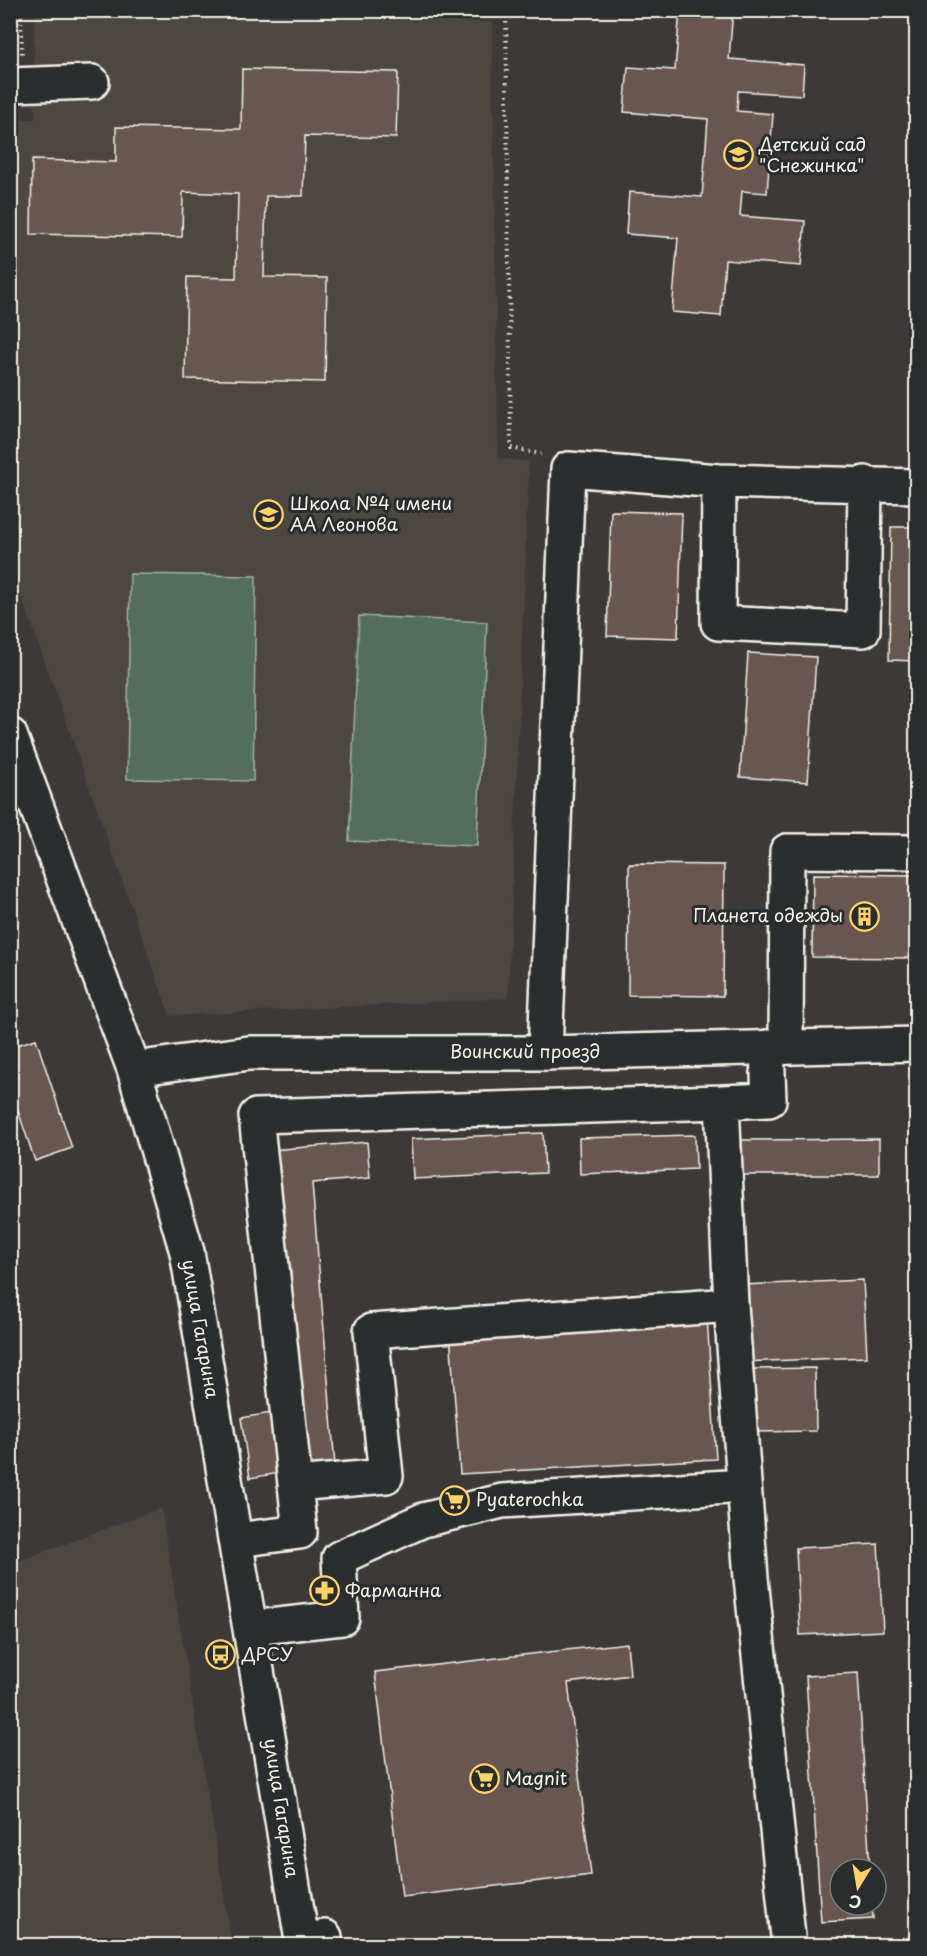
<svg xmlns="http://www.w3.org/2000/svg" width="927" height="1956" font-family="'Playpen Sans',sans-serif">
  <rect width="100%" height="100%" fill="#3d3938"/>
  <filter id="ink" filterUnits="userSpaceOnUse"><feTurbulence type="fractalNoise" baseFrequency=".0167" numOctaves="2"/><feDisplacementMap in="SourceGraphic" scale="12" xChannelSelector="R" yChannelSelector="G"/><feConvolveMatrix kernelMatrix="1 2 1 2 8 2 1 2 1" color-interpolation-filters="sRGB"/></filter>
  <g filter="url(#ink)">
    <path fill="#4d4643" d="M34,13L492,22L498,458L529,462L508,998L170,1016L11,566L10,119H35Z
      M161,1508L232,1945H11V1564Z"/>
    <path fill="#536e5d" stroke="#a4b0a2" stroke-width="1.5" d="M130,574L256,576L253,781L127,779Z
      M359,616L487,622L477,846L349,841Z"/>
    <path fill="#685651" stroke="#f4f1e8" stroke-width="1.5" d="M680,10H733L729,59L804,65L802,95L738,91L737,111L773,114L767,193L742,191L740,216L805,221L801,266L725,260L721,316L672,312L678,238L626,234L629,192L702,197L708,119L624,112L628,67L675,70Z
      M242,69L398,72L396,138L305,136L303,196H266L264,277L327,278L325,382L185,379L187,277L236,278L238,194L183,192L182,237L31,234L32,160L116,162V127L241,129Z
      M611,511L682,513L678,638L607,636Z
      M891,527H916V661L889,660Z
      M748,653L816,657L808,782L740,777Z
      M629,864L724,865L723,996L628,995Z
      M813,874L916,875V958L812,957Z
      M36,1039L72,1148L35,1161L10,1087V1047Z
      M543,1133L545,1173L413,1179L411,1139Z
      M695,1135L696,1169L580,1174L579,1138Z
      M879,1139V1175H741L740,1140Z
      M367,1142L370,1178L312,1183L335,1466L297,1469L271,1150Z
      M863,1280L867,1357L743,1362L740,1285Z
      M707,1316L716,1459L460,1474L450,1333Z
      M815,1368L816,1431L751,1432L750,1369Z
      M271,1413L280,1473L250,1478L241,1418Z
      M878,1544L883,1631L800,1635L796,1548Z
      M627,1643L630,1675L568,1683L591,1875L402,1897L375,1672Z
      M858,1673L870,1869H840V1905H872L873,1919L821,1922L806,1676Z"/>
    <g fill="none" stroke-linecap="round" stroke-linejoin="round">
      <defs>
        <path id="minor" d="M10,85L92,82
          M719,481L718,623L863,630L865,483
          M786,1047L787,851L916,852
          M545,1053L568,469L719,481L916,486
          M722,1102L769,1100L767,1047
          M295,1484L256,1116L722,1102L731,1305L751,1578L789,1946
          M236,1540L300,1532L295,1484L386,1476L371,1331L731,1305
          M251,1628L342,1618L339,1558L423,1520L502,1501L744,1486
          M302,1940L325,1937"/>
        <path id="major" d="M10,735L134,1069L187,1252L303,1946
          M134,1069L249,1053H545L916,1044"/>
      </defs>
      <use href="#minor" stroke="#f4f1e8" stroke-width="38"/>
      <use href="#major" stroke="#f4f1e8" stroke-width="38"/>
      <path stroke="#f4f1e8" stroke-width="4" stroke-dasharray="1.5 4.5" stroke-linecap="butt" d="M21,10L22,55
        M506,10L511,448L541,454"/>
      <use href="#minor" stroke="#2a2d2e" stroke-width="33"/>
      <use href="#major" stroke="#2a2d2e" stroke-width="33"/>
    </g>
  </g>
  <defs>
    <symbol id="school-ring" viewBox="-11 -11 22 22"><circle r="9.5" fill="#2a2d2e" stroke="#ffd166" stroke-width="1.5"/><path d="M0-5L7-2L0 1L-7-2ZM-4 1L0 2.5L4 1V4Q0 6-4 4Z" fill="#ffd166"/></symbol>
    <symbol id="building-ring" viewBox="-11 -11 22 22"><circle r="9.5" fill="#2a2d2e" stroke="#ffd166" stroke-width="1.5"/><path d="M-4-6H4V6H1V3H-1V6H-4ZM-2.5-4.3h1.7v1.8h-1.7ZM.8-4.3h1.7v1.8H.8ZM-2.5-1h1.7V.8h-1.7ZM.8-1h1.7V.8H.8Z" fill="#ffd166"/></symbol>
    <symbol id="supermarket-ring" viewBox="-11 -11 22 22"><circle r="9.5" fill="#2a2d2e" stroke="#ffd166" stroke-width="1.5"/><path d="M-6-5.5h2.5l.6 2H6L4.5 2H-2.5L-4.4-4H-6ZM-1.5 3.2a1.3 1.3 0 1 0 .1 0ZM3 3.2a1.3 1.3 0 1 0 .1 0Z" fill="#ffd166"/></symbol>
    <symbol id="pharmacy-ring" viewBox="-11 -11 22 22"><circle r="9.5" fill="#2a2d2e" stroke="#ffd166" stroke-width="1.5"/><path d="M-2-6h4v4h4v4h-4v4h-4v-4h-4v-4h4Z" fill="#ffd166"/></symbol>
    <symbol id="bus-ring" viewBox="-11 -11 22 22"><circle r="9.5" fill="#2a2d2e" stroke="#ffd166" stroke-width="1.5"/><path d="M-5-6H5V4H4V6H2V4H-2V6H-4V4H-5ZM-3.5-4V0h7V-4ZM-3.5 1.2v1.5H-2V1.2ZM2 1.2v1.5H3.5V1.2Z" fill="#ffd166"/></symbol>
  </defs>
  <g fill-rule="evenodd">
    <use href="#school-ring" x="722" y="138" width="33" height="33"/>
    <use href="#school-ring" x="252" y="498" width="33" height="33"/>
    <use href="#building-ring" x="848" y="900" width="33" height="33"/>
    <use href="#supermarket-ring" x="438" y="1484" width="33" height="33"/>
    <use href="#pharmacy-ring" x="308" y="1574" width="33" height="33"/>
    <use href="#bus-ring" x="204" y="1638" width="33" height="33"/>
    <use href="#supermarket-ring" x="468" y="1762" width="33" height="33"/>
  </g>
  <g text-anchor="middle" stroke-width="6" stroke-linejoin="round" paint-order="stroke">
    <g font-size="18" fill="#f4f1e8" stroke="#2a2d2e" text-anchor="start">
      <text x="759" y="151">Детский сад<tspan x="759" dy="21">"Снежинка"</tspan></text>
      <text x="290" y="510">Школа №4 имени<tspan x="290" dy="21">АА Леонова</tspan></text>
      <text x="843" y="922" text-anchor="end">Планета одежды</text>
      <text x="476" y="1506">Pyaterochka</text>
      <text x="345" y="1597">Фарманна</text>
      <text x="242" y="1661">ДРСУ</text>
      <text x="505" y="1785">Magnit</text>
    </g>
    <g font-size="18" fill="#f4f1e8" stroke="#2a2d2e">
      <text x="525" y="1058">Воинский проезд</text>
      <text transform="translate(200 1329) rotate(80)" y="6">улица Гагарина</text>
      <text transform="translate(281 1808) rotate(81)" y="6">улица Гагарина</text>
    </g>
  </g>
  <rect width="927" height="1956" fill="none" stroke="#2a2d2e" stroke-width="36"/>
  <rect x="18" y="18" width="891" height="1920" fill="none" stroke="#f4f1e8" stroke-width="2" filter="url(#ink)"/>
  <g transform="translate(858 1887) rotate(191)"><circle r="28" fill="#2a2d2e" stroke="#7b7b78" stroke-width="1.5"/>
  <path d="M0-4.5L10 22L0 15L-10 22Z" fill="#ffd166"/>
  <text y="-9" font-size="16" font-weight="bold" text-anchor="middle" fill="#f4f1e8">С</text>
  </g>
</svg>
